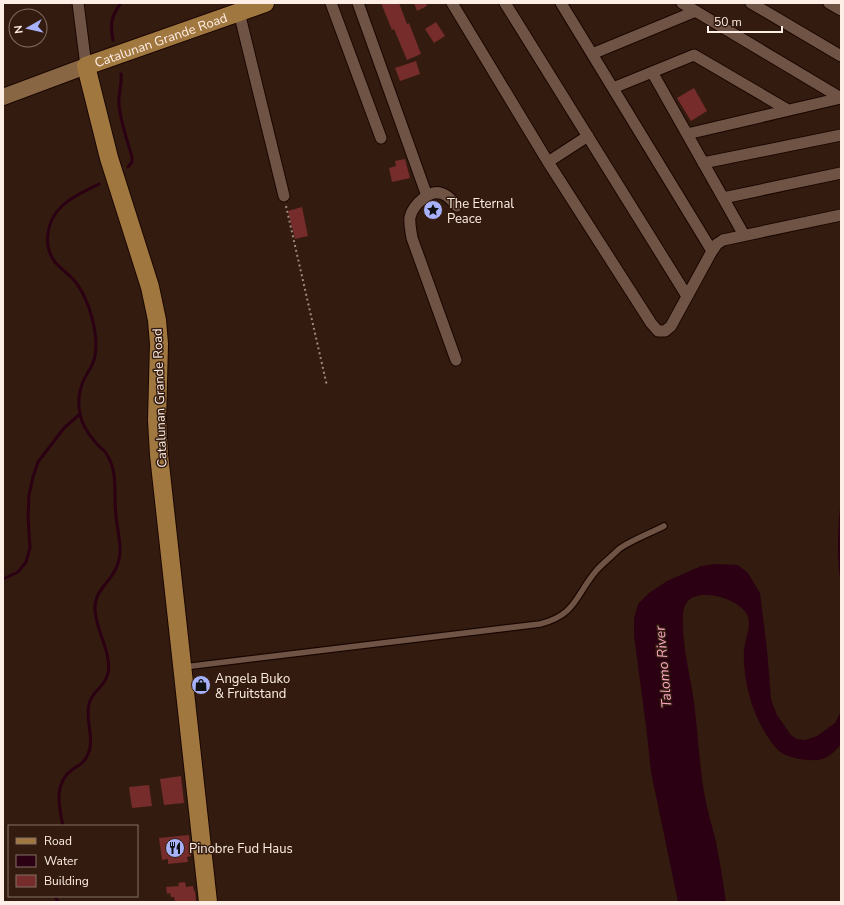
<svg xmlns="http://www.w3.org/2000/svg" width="844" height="905" font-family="'Nunito Sans',sans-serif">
  <rect width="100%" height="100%" fill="#331c0f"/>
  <path fill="#2c0013" d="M841,496V586C836,557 838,526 841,496Z
    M716,564L738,565L748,573L760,593L767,649L771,699L777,715L791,735L797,739L805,740L817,736L835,723L841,711V744C837,749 832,755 825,758C815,763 788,759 779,751C767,740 754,714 750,698C746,684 743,665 744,650C745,640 751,627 748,617C743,600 701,587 688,601C684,605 683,612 683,618C682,646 690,674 694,702C698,732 699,762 704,792C707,809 712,826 716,842C720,862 723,882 726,902H678L651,772L646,726L634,636V618L638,604L649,593L667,581L701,566Z"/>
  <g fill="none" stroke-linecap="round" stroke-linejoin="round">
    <path stroke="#2c0013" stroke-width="3" d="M113,40C110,25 111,16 121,3
      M121,74C122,85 118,95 119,105C121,123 127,140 132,157V162L128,167
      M3,579L18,572L26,562L30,548L28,517L29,495L33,477L38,462L64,428L80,414
      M63,826C59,806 53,783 73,769C80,765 85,762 88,754C95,739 85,720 89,704C92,691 106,686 108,673C112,653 96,631 95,610C94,589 111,583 117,566C124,549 117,532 116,515C114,502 116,488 114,475C113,468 111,461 107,455C105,450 100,448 97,444C90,436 81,423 80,413C77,400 80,385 87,374C88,371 91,368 92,365C99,350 96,333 92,318C89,305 82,289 73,279C67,273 60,268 55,262C42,245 47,220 62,206C72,196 87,190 99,184
      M55,896L58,902"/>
  </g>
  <path fill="#752c2b" d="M381,3H399L407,24L409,23L421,54L407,60L394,29L392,30Z
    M414,3H426L427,6L417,11Z
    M436,22L445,36L434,43L425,29Z
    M416,61L420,74L400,81L395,68Z
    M694,88L707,111L691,121L677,98Z
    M405,159L410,178L392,182L389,168L396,166L395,161Z
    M302,207L308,236L295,239L288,211Z
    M181,776L184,803L164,805L160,779Z
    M149,785L152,806L132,808L129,787Z
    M189,835L191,856L187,857L188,862L168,864V859L162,860L159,838Z
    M185,882L186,887L193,886L194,891H195L196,901L175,902L174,897H171L170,893L167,894L166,887L179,886L178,883Z"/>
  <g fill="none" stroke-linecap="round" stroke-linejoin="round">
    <defs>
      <path id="service" d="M184,667L540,624C576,615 575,596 596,571C602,564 611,557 618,550C627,542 653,532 664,526"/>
      <path id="minor" d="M78,3L86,66
        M331,3L381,138
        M358,3L427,196
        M452,3L548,162L651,323L658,331H665L671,326L712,251L717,244L723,240L841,215
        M505,3L687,296
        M561,3L712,251
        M682,3L841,98
        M751,3L841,56
        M829,3L841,10
        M239,12L284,196
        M592,54L696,11
        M652,72L744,235
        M613,88L694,55L788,110
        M687,134L841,98
        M548,162L588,136
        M703,163L841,135
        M723,198L841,173
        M456,360L412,238C411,231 409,224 410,217C413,205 430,188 443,194C449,196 453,202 457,206"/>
      <path id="secondary" d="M3,97L86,66"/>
      <g id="primary">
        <path id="s1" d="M208,902L159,455L157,420L159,344L157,320L150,287L144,268L109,158L86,66L265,3"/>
      </g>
    </defs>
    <use href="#service" stroke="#1a0600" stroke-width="8"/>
    <use href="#minor" stroke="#1a0600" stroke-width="13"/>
    <use href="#secondary" stroke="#1a0600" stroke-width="18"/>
    <use href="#primary" stroke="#1a0600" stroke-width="20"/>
    <path stroke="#9e8b80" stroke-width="2" stroke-dasharray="2 3" stroke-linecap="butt" d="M286,206L327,386"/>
    <use href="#service" stroke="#6f5446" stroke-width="5.5"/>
    <use href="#minor" stroke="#6f5446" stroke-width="11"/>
    <use href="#secondary" stroke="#886643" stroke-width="16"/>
    <use href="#primary" stroke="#a17740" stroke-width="18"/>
  </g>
  <defs>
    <symbol id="sight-disc" viewBox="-11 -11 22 22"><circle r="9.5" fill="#a7b1fc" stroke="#331c0f"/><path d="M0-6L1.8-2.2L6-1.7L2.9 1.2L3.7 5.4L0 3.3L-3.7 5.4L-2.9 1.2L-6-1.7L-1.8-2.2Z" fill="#111"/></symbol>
    <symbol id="shop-disc" viewBox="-11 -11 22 22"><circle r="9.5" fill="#a7b1fc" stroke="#331c0f"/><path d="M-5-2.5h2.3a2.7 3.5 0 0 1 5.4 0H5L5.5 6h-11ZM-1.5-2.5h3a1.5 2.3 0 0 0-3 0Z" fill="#111"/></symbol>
    <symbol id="restaurant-disc" viewBox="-11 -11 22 22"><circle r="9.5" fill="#a7b1fc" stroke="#331c0f"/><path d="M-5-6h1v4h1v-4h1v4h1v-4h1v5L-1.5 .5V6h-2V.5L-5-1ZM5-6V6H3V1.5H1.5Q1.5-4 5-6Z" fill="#111"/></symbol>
  </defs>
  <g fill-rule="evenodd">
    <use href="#sight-disc" x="422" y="199" width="22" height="22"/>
    <use href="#shop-disc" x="190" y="674" width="22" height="22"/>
    <use href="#restaurant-disc" x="164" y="837" width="22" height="22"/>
  </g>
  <g text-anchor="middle" stroke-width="3" stroke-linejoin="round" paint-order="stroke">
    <g font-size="13" fill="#ffeee5" stroke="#331c0f">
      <text dy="5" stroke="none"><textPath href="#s1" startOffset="928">Catalunan Grande Road</textPath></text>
      <text transform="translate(159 398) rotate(-92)" y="5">Catalunan Grande Road</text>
    </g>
    <g font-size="13" fill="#ffeee5" stroke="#331c0f" text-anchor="start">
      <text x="447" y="208">The Eternal<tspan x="447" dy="15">Peace</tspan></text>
      <text x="215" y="683">Angela Buko<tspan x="215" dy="15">&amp; Fruitstand</tspan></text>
      <text x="189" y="853">Pinobre Fud Haus</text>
    </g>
    <g font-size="14" font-style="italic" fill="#fda7c5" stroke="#331c0f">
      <text transform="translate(663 667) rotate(-95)" y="5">Talomo River</text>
    </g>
  </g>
  <rect width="844" height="905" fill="none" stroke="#ffeee5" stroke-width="8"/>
  <rect x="8" y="825" width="130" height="72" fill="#331c0f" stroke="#857065"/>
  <rect x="16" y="838" width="20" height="6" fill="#a17740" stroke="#857065"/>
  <text x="44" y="845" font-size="12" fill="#ffeee5">Road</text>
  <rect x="16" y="855" width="20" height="12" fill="#2c0013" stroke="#857065"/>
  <text x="44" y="865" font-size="12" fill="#ffeee5">Water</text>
  <rect x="16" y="875" width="20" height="12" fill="#752c2b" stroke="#857065"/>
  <text x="44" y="885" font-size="12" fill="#ffeee5">Building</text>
  <g transform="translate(28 28) rotate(262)"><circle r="19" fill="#331c0f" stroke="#857065"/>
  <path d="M0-3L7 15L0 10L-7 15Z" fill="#a7b1fc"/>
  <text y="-6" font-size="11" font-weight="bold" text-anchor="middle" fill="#ffeee5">N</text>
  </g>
  <path d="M708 26v6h74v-6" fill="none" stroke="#ffeee5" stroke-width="2"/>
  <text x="714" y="26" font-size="12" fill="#ffeee5" stroke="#331c0f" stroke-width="3" paint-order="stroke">50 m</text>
</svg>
